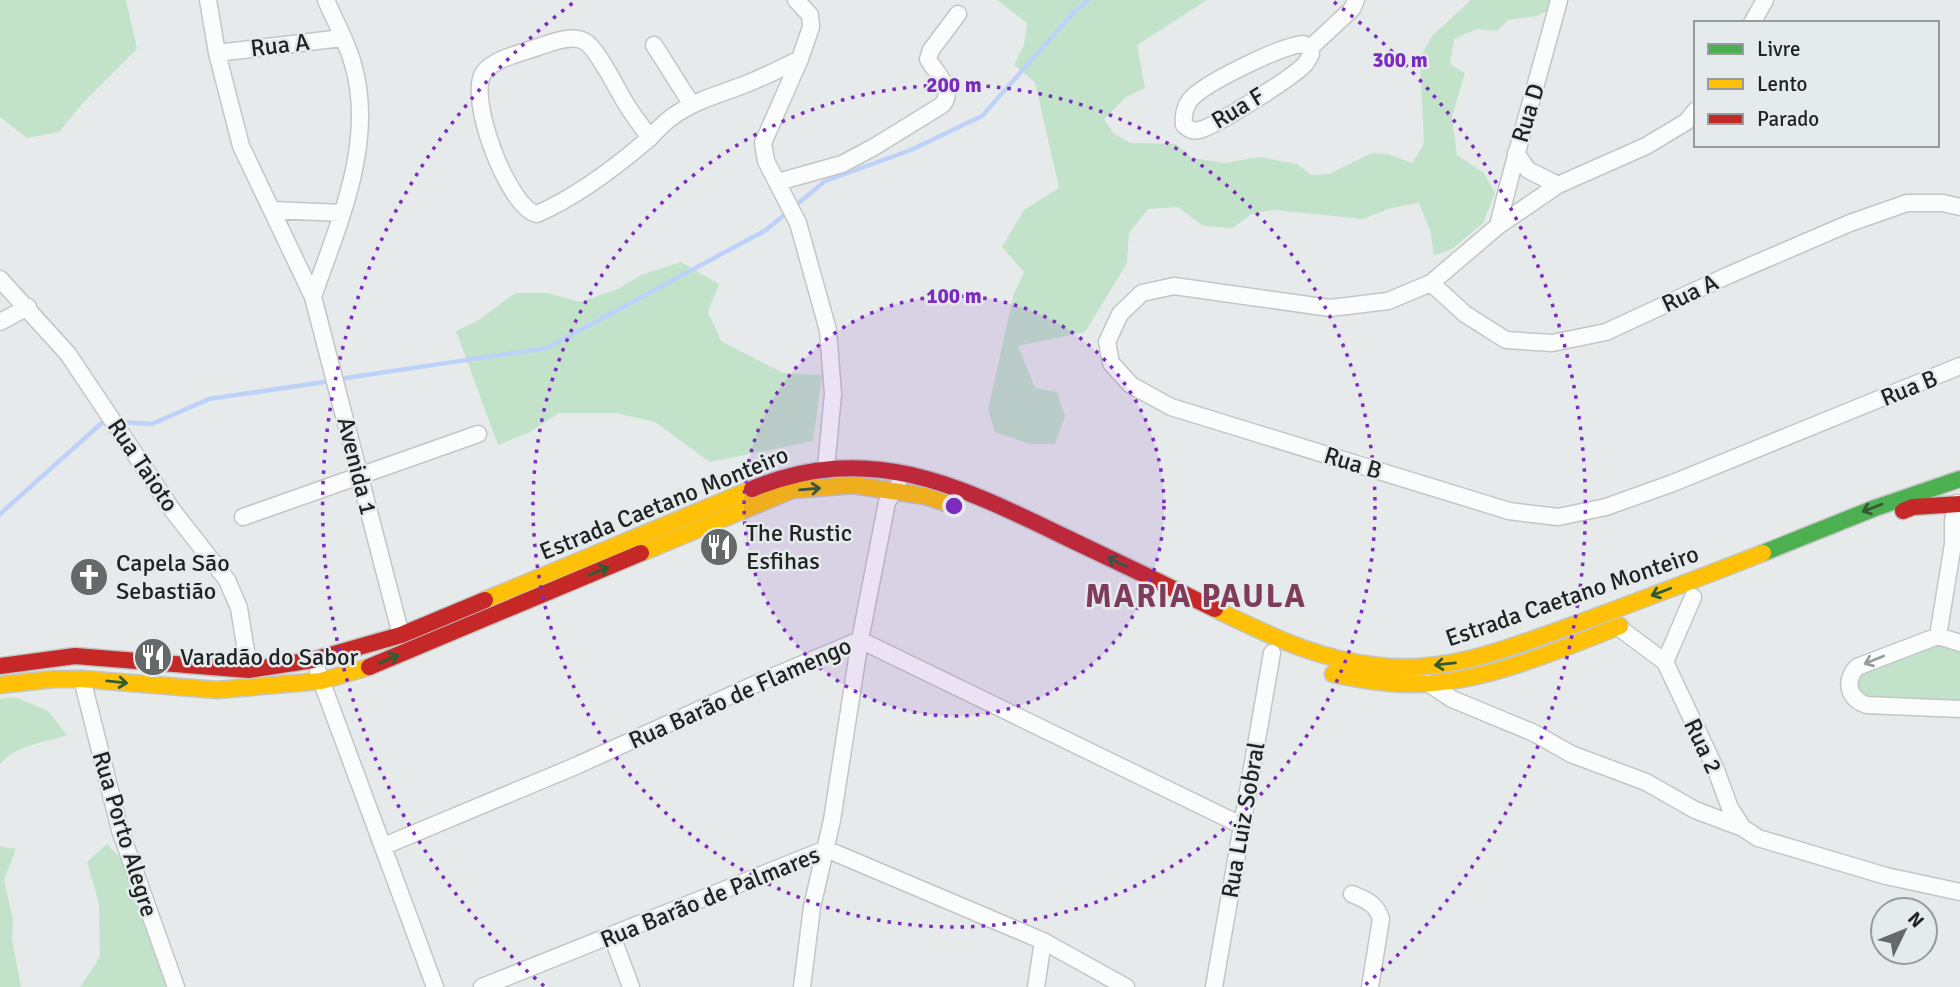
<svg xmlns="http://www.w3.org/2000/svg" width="1960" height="987" font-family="Signika,sans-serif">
  <rect width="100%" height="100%" fill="#e6eaeb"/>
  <path fill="#c2e3ca" d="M0,0H126L137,49L83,103L59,132L27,138L0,117Z
    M997,0H1207L1137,45L1145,88L1126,97L1104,119L1114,134L1130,143L1176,144L1192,158L1224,163L1260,157L1297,164L1311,175L1329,174L1372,153L1388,154L1412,163L1424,144L1420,57L1433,35L1471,0H1556L1554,8L1536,16L1508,20L1497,31L1477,29L1454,39L1450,64L1465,73L1452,117L1457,155L1484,173L1495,193L1483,223L1452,249L1434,255L1430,230L1419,203L1391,208L1363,219L1274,210L1251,214L1233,228L1203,226L1178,207L1148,209L1129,233L1127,263L1085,332L1018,346L1035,388L1057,392L1065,416L1055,444H1030L995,432L988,410L1014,293L1024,272L1002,247L1024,210L1059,188L1035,82L1014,65L1024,45L1027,23Z
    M681,262L719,284L708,312L721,341L783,373L822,375L813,441L710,462L655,422L616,413H559L528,433L498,445L456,331L479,320L515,293H548L580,302L618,289L641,275Z
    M1943,643L1960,649V701L1868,698L1857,690V680L1862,673L1931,644Z
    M15,697L48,711L67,735C45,743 14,745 0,765V699Z
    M107,844L122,860L166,987H80L100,957L99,904L87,862Z
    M0,846L16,849L4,880L13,919L12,940L21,987H0Z"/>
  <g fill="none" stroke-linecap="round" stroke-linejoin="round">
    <path stroke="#bed1f8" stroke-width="4.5" d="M339,379L547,348L766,230L825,181L911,150L982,116L1075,11L1089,0
      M119,422L152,424L209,399L331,381
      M0,514L104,421H106"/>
    <defs>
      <path id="street" d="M208,0L217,53L241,146L313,297L401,635
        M796,0L810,15L811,27L800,59L763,143L766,161L798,223L828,330L833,394L826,468
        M1752,23L1765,0
        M654,45L692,105
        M1310,48L1311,54C1310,56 1307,62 1305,64C1295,76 1213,128 1199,130C1193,132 1189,129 1184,125C1183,116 1184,108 1190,100C1204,83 1281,46 1303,44L1310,48L1352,9L1356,0
        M217,53L342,38
        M1696,110L1686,122L1646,146L1558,185L1498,226L1431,283L1388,301L1330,308L1174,286L1142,293L1120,314L1107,342L1111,363L1131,385L1171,407L1509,511L1558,517L1606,507L1673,483L1960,366
        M650,138C643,128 635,118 628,107C618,92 598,48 584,41C571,34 550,43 538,47C522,53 495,58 484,72C466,96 508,208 537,214C576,197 612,170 645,142C654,134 662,124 672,117C695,100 721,94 746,84C764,77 782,68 800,59
        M1516,153L1528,170L1558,185
        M778,182L842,164L874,147L942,105C956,89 936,74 928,59L931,50L958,14
        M273,210L342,213
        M1498,226C1516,150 1539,76 1559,0
        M0,279L68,354L173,511L227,580L239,608L249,670
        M1431,283L1465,314L1506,340L1552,343L1606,332L1729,275L1850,223L1907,203H1943L1960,207
        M313,297C338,224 376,143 353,64C347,42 335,21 326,0
        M0,322L28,307
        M243,517L478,434
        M1618,627L1665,662L1716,770L1730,808L1743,828
        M1938,636L1953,544V520L1957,503
        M1960,643L1938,636L1857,667C1844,681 1848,699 1867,705L1960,709
        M1665,662L1693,597
        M318,672L435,987
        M82,679L120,830L176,987
        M1428,683L1452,699L1534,733L1571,754L1646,782L1695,810L1743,828L1758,838L1886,876L1960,892
        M384,846L578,765L760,682L860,640L1243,826
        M1352,894C1366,900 1376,903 1381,919L1370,987
        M612,936L631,987
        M482,987L826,849L1043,941L1126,987
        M802,987L812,907L832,820L860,640L887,502L898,486
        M1036,987L1043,941
        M1214,987L1272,653"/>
      <path id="fast" d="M1763,553L1875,508L1960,479"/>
      <path id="slow" d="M641,553L792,490L853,485L925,496L949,504
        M485,600L752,489
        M1215,609C1271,636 1315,659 1379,666C1450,674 1513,646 1579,623C1641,600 1702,577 1763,553
        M1333,674C1361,680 1390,685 1419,684C1488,681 1556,651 1620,626
        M0,685L54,679H82L217,690L321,681L369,667"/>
      <path id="jam" d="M752,489C868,441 956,484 1061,535C1112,559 1164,584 1215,609
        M1903,511L1913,507L1960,504
        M0,666L75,656L249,670L313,660L401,635L485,600
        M369,667L641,553"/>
    </defs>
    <use href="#street" stroke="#c3c6c6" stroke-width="19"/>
    <use href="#fast" stroke="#c3c6c6" stroke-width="19"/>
    <use href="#slow" stroke="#c3c6c6" stroke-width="19"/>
    <use href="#jam" stroke="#c3c6c6" stroke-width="19"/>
    <use href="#street" stroke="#fbfcfc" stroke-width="16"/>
    <use href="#fast" stroke="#4caf50" stroke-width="16"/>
    <use href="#slow" stroke="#ffc107" stroke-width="16"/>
    <use href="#jam" stroke="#c62828" stroke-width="16"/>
  </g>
  <defs><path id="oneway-shaft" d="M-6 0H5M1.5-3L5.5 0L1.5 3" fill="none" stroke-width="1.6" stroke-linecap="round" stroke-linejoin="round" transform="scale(1.75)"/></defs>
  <g stroke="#325b35">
    <use href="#oneway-shaft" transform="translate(810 489) rotate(-5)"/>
    <use href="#oneway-shaft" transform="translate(1872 508) rotate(159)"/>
    <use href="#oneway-shaft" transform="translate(1117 562) rotate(-154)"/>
    <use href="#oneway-shaft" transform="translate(599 571) rotate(-23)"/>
    <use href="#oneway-shaft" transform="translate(1661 592) rotate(159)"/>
    <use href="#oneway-shaft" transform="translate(389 659) rotate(-23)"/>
    <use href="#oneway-shaft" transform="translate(1445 664) rotate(174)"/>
    <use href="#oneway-shaft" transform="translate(117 682) rotate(6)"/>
  </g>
  <use stroke="#999a9a" href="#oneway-shaft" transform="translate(1874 660) rotate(158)"/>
  <circle cx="954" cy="506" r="210" fill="#7b2cbf" fill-opacity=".12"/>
  <g fill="none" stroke="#7b2cbf" stroke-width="3.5" stroke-dasharray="3.5 7">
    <circle cx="954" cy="506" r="210"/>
    <circle cx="954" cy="506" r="421"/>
    <path d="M544 986A631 631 0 0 1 574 2M1334 2A631 631 0 0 1 1364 986"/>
  </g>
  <defs>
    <symbol id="restaurant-disc" viewBox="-11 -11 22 22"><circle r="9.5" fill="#666969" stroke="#e5ebec"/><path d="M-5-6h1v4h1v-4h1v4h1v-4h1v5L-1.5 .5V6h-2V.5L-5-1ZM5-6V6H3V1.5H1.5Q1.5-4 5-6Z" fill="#fff"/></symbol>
    <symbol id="church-disc" viewBox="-11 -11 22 22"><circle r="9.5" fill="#666969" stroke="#e5ebec"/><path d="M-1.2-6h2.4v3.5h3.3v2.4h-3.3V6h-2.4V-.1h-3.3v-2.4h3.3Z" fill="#fff"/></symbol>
  </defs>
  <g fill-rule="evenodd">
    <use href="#restaurant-disc" x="697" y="525" width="44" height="44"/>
    <use href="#church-disc" x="67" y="555" width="44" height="44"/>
    <use href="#restaurant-disc" x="131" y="635" width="44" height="44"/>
  </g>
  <g text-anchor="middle" stroke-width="5" stroke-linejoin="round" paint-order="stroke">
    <g font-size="24" fill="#212323" stroke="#e5ebec">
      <text transform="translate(280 45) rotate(-7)" y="8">Rua A</text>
      <text transform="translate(1238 108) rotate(-31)" y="8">Rua F</text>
      <text transform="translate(1528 113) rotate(-73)" y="8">Rua D</text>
      <text transform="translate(1690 293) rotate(-25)" y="8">Rua A</text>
      <text transform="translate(1909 388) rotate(-22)" y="8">Rua B</text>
      <text transform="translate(1353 463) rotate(17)" y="8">Rua B</text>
      <text transform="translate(143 465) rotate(56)" y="8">Rua Taioto</text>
      <text transform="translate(357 466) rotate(76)" y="8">Avenida 1</text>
      <text transform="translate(664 503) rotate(-22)" y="8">Estrada Caetano Monteiro</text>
      <text transform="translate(1572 596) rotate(-19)" y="8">Estrada Caetano Monteiro</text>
      <text transform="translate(740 693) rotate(-24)" y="8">Rua Barão de Flamengo</text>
      <text transform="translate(1703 746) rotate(65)" y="8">Rua 2</text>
      <text transform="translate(1243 820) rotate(-80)" y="8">Rua Luiz Sobral</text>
      <text transform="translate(125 834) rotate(73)" y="8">Rua Porto Alegre</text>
      <text transform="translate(710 897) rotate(-22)" y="8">Rua Barão de Palmares</text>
    </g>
    <g font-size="24" fill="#212323" stroke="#e5ebec" text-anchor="start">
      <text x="746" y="541">The Rustic<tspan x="746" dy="28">Esfihas</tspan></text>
      <text x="116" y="571">Capela São<tspan x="116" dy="28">Sebastião</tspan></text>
      <text x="180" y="665">Varadão do Sabor</text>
    </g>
    <g font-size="32" font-weight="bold" letter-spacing="2" fill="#7f3c5a" stroke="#e5ebec">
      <text x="1196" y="607">MARIA PAULA</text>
    </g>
  </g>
  <circle cx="954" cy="506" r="10" fill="#7b2cbf" stroke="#e5ebec" stroke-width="3.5"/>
  <g font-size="21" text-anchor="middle" font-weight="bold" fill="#7b2cbf" stroke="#e5ebec" stroke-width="5" stroke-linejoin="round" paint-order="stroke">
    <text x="1400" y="67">300 m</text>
    <text x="954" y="92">200 m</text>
    <text x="954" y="303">100 m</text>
  </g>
  <rect x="1694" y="21" width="245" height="126" fill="#e5ebec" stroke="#979b9c" stroke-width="2"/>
  <rect x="1708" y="44" width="35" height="10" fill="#4caf50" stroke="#979b9c" stroke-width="2"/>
  <text x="1757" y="56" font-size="21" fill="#212323">Livre</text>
  <rect x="1708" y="79" width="35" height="10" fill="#ffc107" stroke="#979b9c" stroke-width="2"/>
  <text x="1757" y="91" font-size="21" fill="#212323">Lento</text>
  <rect x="1708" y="114" width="35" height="10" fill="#c62828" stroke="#979b9c" stroke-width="2"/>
  <text x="1757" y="126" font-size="21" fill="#212323">Parado</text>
  <g transform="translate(1904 931) rotate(47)"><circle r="33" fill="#e5ebec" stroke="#979b9c" stroke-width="2"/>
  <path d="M0-5L12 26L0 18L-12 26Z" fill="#666969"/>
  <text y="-10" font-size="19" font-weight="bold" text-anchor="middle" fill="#212323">N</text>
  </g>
</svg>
